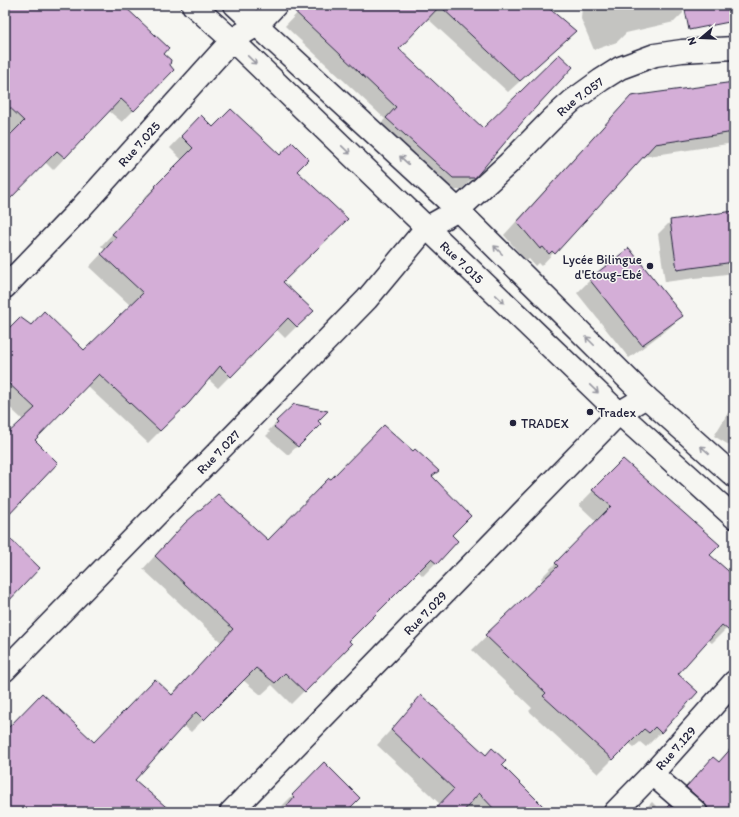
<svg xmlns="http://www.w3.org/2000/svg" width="739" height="817" font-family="Itim,sans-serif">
  <rect width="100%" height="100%" fill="#f6f6f2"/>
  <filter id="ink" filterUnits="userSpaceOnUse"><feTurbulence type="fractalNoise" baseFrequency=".025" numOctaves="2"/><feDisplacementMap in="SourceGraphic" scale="8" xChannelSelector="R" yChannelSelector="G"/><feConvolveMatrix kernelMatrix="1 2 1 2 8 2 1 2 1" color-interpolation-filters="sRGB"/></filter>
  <g filter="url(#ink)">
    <path fill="#0003" d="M5,5H122L162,54L134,110L122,122L109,111L53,170L45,162L5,203V141L13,133L5,126Z
      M305,5H543L562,43L508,92L427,18L397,49L483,130L523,119L473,178L461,190H441L374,130L385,119L285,26Z
      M582,5H682L683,13L674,22L626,33L617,42L594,50L581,19Z
      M734,83V143L642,157L541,266L538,263L535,266L529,259L526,261L504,235L618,110Z
      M189,128H213L296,171L282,282L312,311L285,338L276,329L218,388L208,379L188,403L148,443L86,385L34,440L5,517V437L23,420L5,403V333L30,326L84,352L131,306L89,267L105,250L101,246L145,199L144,198L182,160L170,148Z
      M734,212V273L665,282L658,234L671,221Z
      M590,280L681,316L669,328L629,358L577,293Z
      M734,403V448L714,436Z
      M294,405L320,424L288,455L266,436L270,432L268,431Z
      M623,460L709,555L734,577V621L712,643L708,640L677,674L661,732L646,747L640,742L634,747L629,743L598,774L529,711L532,708L472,650L543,581L541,578L597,522L579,505Z
      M431,477L451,535L457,541L423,576L418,571L348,641L351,644L291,704L272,685L261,695L243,680L191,732L183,725L134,780L164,812H5V732L94,743L171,695L221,642L143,569L172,537L268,541L331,481Z
      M421,697L548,812H432L440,804L377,745Z
      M734,745V812H690L675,799L702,769L718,763Z
      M324,764L344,812H281L284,808L282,806Z
      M652,802L662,812H642Z"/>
    <path fill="#d4aed7" stroke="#22223b" d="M5,5H123L169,48L164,54L171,60L170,65L174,70L134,111L121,99L65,158L57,151L5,204V140L24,121L5,103Z
      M288,5H545L576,31L520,81L440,6L399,49L483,128L559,54L573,67L524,120L475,178H453L386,118L396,107Z
      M684,5H734V21L689,30Z
      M734,82V132L655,144L555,254L552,251L549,254L543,247L540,249L517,222L631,96Z
      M231,109L280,155L292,142L309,159L297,171L348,219L283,282L314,311L297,327L288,318L231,377L220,366L189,403L160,431L99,374L35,440L58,463L5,519V436L35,408L5,380V332L20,317L31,325L44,311L84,350L143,293L101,254L116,237L112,234L156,187L155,186L193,148L181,136L201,115L213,127Z
      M734,211V262L677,270L670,220Z
      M629,248L683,316L642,345L589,279Z
      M294,404L328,411L318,421L321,424L298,447L274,427L278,423L276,421Z
      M384,425L413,451L415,449L439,471L432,476L471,516L452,535L458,541L437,564L431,559L349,641L352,644L305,692L285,673L275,683L256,668L204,720L196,712L135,780L172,812H5V731L42,693L94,742L155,679L172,695L233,629L155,556L185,523L218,494L268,540L329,478L331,479Z
      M623,459L720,545L710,555L734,576V635L722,625L678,674L698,692L661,733L655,727L649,733L644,729L613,760L543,696L546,693L485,635L558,566L555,563L611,506L592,490Z
      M5,534L40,568L5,605Z
      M421,695L486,755L492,748L506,761L502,765L549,812H497L479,793L463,812H432L454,789L391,730Z
      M734,745V812H708V808L704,803L686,787L713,757L719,762Z
      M324,762L360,798L346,812H282L294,797L292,795Z
      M669,805L677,812H662Z"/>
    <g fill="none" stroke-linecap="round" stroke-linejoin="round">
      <defs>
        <g id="minor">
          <path id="s1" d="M5,287L79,210L232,40L257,25L276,5"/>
          <path id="s2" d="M5,670L367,299L426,228L458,210L509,163L551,120L572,101L601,80L620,68L655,55L682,51L734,48"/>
          <path d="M652,774L696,812"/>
          <path id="s3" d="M231,812L619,413L646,397"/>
          <path id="s4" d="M615,812L652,774L734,682"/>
        </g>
        <g id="secondary">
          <path id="s5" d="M193,5L232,40L619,413L734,517"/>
          <path d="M235,5L458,210L646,397L734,476"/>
        </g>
      </defs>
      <use href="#minor" stroke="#22223b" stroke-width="25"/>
      <use href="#secondary" stroke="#22223b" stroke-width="25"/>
      <use href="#minor" stroke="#f6f6f2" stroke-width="22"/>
      <use href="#secondary" stroke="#f6f6f2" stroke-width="22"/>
    </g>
    <defs><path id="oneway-shaft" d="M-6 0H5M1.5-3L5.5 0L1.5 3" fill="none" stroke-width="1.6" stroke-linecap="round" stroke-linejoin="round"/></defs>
    <g stroke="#9797a0">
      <use href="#oneway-shaft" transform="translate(252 60) rotate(44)"/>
      <use href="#oneway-shaft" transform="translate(346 150) rotate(44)"/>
      <use href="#oneway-shaft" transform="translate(404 160) rotate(-137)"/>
      <use href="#oneway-shaft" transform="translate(498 250) rotate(-135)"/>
      <use href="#oneway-shaft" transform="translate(500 299) rotate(44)"/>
      <use href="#oneway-shaft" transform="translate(590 341) rotate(-135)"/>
      <use href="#oneway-shaft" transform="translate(594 389) rotate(44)"/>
      <use href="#oneway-shaft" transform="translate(705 450) rotate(-138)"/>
    </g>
  </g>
  <g fill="#22223b" stroke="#f6f6f2" stroke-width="1.5">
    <circle cx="650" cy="266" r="4"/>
    <circle cx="590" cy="412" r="4"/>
    <circle cx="513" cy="423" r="4"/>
  </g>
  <g text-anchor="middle" stroke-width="3" stroke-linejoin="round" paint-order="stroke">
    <g font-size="13" fill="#22223b" stroke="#f6f6f2">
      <text dy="5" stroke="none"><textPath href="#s2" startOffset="814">Rue 7.057</textPath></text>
      <text dy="5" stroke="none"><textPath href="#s1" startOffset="196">Rue 7.025</textPath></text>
      <text dy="5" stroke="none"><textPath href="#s5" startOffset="372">Rue 7.015</textPath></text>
      <text dy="5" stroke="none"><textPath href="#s2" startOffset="305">Rue 7.027</textPath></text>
      <text dy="5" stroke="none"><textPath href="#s3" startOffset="278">Rue 7.029</textPath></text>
      <text dy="5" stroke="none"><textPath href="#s4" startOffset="88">Rue 7.129</textPath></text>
    </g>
    <g font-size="13" fill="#22223b" stroke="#f6f6f2" text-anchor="start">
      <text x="642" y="264" text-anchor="end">Lycée Bilingue<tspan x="642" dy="15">d'Etoug-Ebé</tspan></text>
      <text x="598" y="417">Tradex</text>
      <text x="521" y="428">TRADEX</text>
    </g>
  </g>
  <rect width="739" height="817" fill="none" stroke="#f6f6f2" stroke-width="20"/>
  <rect x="10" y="10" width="719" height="797" fill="none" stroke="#22223b" stroke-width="1.5" filter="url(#ink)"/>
  <g transform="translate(701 38) rotate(251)" stroke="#f6f6f2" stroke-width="3" paint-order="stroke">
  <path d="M0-3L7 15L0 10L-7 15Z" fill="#22223b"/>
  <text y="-6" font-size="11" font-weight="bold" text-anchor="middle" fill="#22223b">N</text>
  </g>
</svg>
